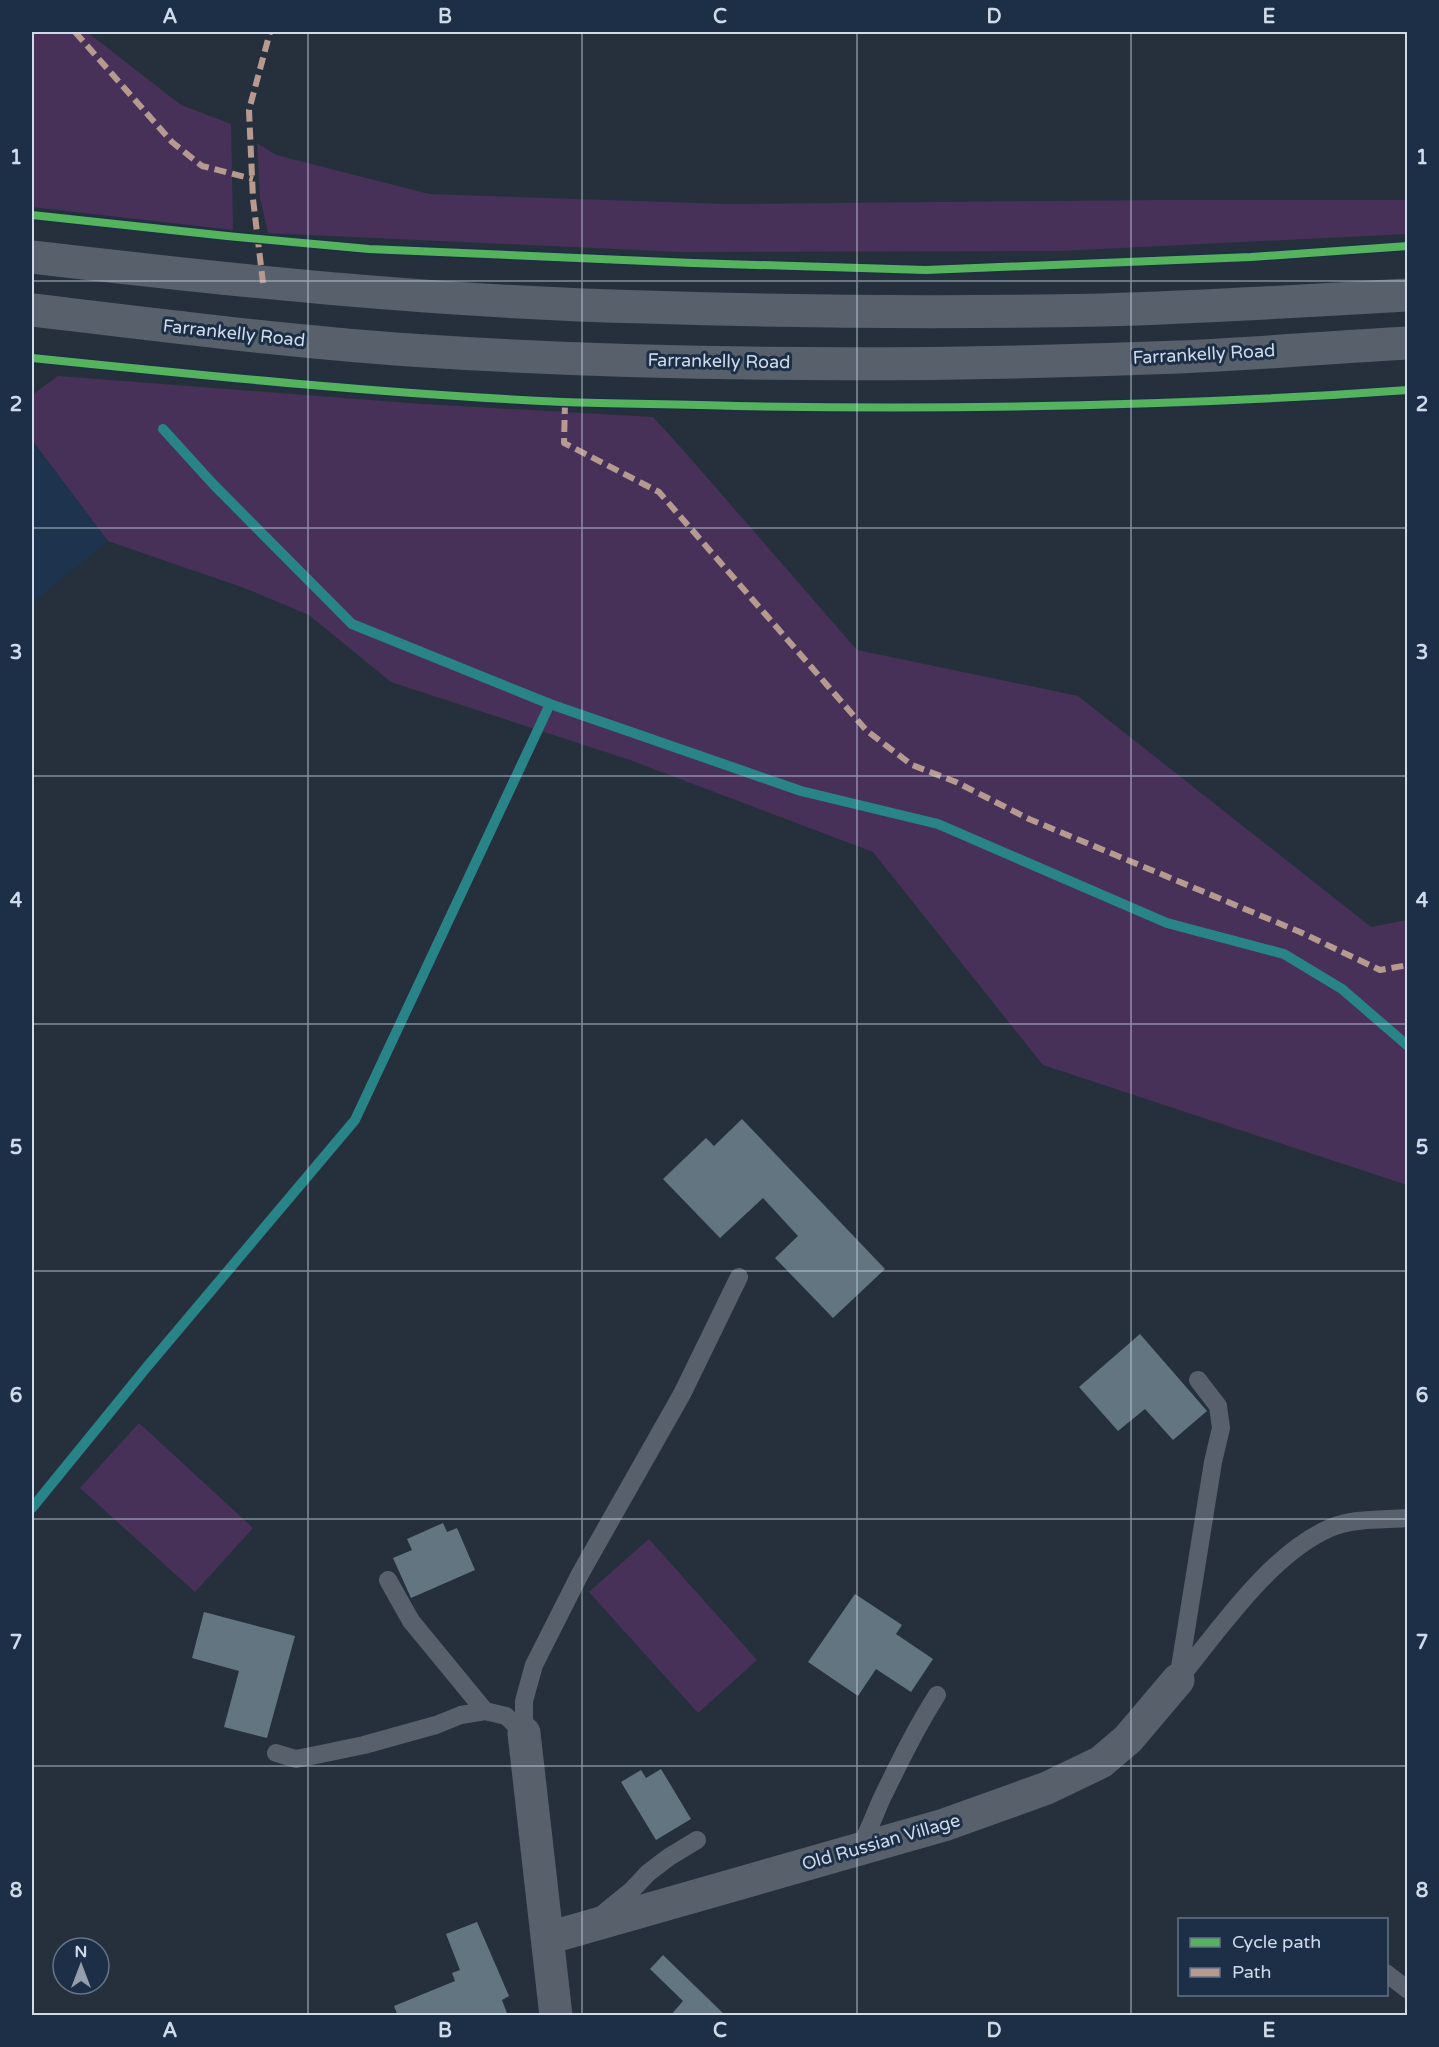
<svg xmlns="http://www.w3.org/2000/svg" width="1439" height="2047" font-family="'Varela Round',sans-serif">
  <rect width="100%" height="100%" fill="#26303d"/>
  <path fill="#1e334e" d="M32,440L108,541L32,603Z"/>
  <path fill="#473159" d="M32,32H87L181,105L231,124L233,230L32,207Z
    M257,143L276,155L429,194L727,204L1164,200H1407V234L1060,251L681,252L268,233L260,198Z
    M58,376L422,404L653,417L684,451L857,650L1078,696L1371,927L1407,920V1185L1043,1065L873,852L630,760L391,682L309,615L247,589L108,541L32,440V395Z
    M139,1423L253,1528L195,1592L80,1488Z
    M649,1539L757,1660L698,1713L589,1592Z"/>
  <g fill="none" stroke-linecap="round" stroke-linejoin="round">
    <path stroke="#298488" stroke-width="10" d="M163,429L213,484L352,624L550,704L801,791L938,824L1167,923L1284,954L1342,989L1408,1046
      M32,1508L146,1368L355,1120L550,704"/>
  </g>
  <path fill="#627581" d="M742,1119L885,1269L833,1318L775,1258L798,1236L763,1198L720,1238L663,1179L706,1138L714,1146Z
    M1140,1334L1207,1411L1173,1440L1145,1409L1118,1431L1079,1387Z
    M443,1523L447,1532L457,1528L475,1570L411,1598L393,1558L412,1550L407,1539Z
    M855,1594L902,1625L896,1634L933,1659L911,1692L876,1669L858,1696L808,1662Z
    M204,1612L295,1636L267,1738L224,1727L239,1671L192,1658Z
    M661,1769L691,1819L656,1840L621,1782L641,1770L646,1778Z
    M477,1922L509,1996L502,2000L508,2016H398L394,2006L455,1981L452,1973L460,1970L446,1934Z
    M663,1955L726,2016H670L683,2001L650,1969Z"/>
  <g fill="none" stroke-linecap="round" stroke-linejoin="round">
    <path stroke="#58606b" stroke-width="18" d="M388,1580L411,1621L485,1711
      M1178,1680L1213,1462L1221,1428L1218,1406L1198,1380
      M1178,1680C1219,1630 1270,1554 1330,1528C1353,1518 1383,1520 1408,1518
      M524,1733V1701L534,1665L580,1574L682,1394L739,1277
      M276,1753L296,1759L321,1754L364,1745L436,1725L461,1715L485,1711L506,1716L524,1733
      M858,1849C869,1833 874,1815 882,1798C899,1763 916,1728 937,1695
      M602,1921L605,1912L632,1890L648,1873L669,1857L697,1840
      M1386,1973L1408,1990"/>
    <path stroke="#58606b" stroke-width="33" d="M524,1733L556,2016
      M548,1938L944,1825L1047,1788L1101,1762L1128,1739L1178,1680"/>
    <path stroke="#58606b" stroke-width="33" d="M32,257C236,281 440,302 646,307C798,312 951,313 1103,310C1205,307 1306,301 1408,295
      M32,310C157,325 284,341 410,350C666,367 924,367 1179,357C1255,354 1331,347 1408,343"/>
    <path stroke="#b69a8f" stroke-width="6" stroke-dasharray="12 6" stroke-linecap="butt" d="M75,32L172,142L202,166L253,179
      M263,283L253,199L249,110L270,32
      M565,402L564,443L659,492L867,731L912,765L956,782L1029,819L1300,932L1380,970L1408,965"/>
    <defs>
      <path id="cycleway" d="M32,215L227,236L369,249L693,263L926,270L1251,257L1408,246
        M32,358C208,376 385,394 563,402C621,404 678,404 736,406C960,410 1184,406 1408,390"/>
    </defs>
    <use href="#cycleway" stroke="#1d2f46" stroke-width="11"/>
    <use href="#cycleway" stroke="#56b35d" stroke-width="8"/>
  </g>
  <path fill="none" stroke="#cfdaea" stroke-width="1.5" stroke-opacity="0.55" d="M308,32V2016M582,32V2016M857,32V2016M1131,32V2016M32,281H1408M32,528H1408M32,776H1408M32,1024H1408M32,1271H1408M32,1519H1408M32,1766H1408"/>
  <g text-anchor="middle" stroke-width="6" stroke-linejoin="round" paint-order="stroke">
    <g font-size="18" fill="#cfdaea" stroke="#1d2f46">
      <text transform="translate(234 333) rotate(6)" y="6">Farrankelly Road</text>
      <text transform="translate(1204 354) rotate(-3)" y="6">Farrankelly Road</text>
      <text transform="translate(719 361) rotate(1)" y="6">Farrankelly Road</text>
      <text transform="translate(881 1842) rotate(-16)" y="6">Old Russian Village</text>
    </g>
  </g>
  <rect width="1439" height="2047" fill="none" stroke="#1d2f46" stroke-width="66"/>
  <rect x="1178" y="1918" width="210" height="78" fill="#1d2f46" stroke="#647388" stroke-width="1.5"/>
  <rect x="1190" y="1938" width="30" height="9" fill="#56b35d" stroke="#647388" stroke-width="1.5"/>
  <text x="1232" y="1948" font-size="18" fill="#cfdaea">Cycle path</text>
  <rect x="1190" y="1968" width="30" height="9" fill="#b69a8f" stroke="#647388" stroke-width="1.5"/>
  <text x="1232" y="1978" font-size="18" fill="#cfdaea">Path</text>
  <g transform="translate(81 1966)"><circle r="28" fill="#1d2f46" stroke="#647388" stroke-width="1.5"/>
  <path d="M0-4.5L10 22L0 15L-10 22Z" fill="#949ead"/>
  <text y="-9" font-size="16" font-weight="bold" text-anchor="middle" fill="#cfdaea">N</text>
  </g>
  <rect x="33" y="33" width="1373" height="1981" fill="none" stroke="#cfdaea" stroke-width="2"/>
  <g font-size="20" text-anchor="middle" font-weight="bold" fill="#cfdaea">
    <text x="170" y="23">A</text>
    <text x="445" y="23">B</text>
    <text x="720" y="23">C</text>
    <text x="994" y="23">D</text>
    <text x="1269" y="23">E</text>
    <text x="16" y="164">1</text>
    <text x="1422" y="164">1</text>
    <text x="16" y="411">2</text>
    <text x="1422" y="411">2</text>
    <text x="16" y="659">3</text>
    <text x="1422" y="659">3</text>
    <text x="16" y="907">4</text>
    <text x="1422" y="907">4</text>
    <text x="16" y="1154">5</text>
    <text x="1422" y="1154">5</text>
    <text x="16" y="1402">6</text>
    <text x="1422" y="1402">6</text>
    <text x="16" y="1649">7</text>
    <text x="1422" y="1649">7</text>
    <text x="16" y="1897">8</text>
    <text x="1422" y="1897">8</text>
    <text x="170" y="2037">A</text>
    <text x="445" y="2037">B</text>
    <text x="720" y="2037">C</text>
    <text x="994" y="2037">D</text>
    <text x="1269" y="2037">E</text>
  </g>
</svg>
